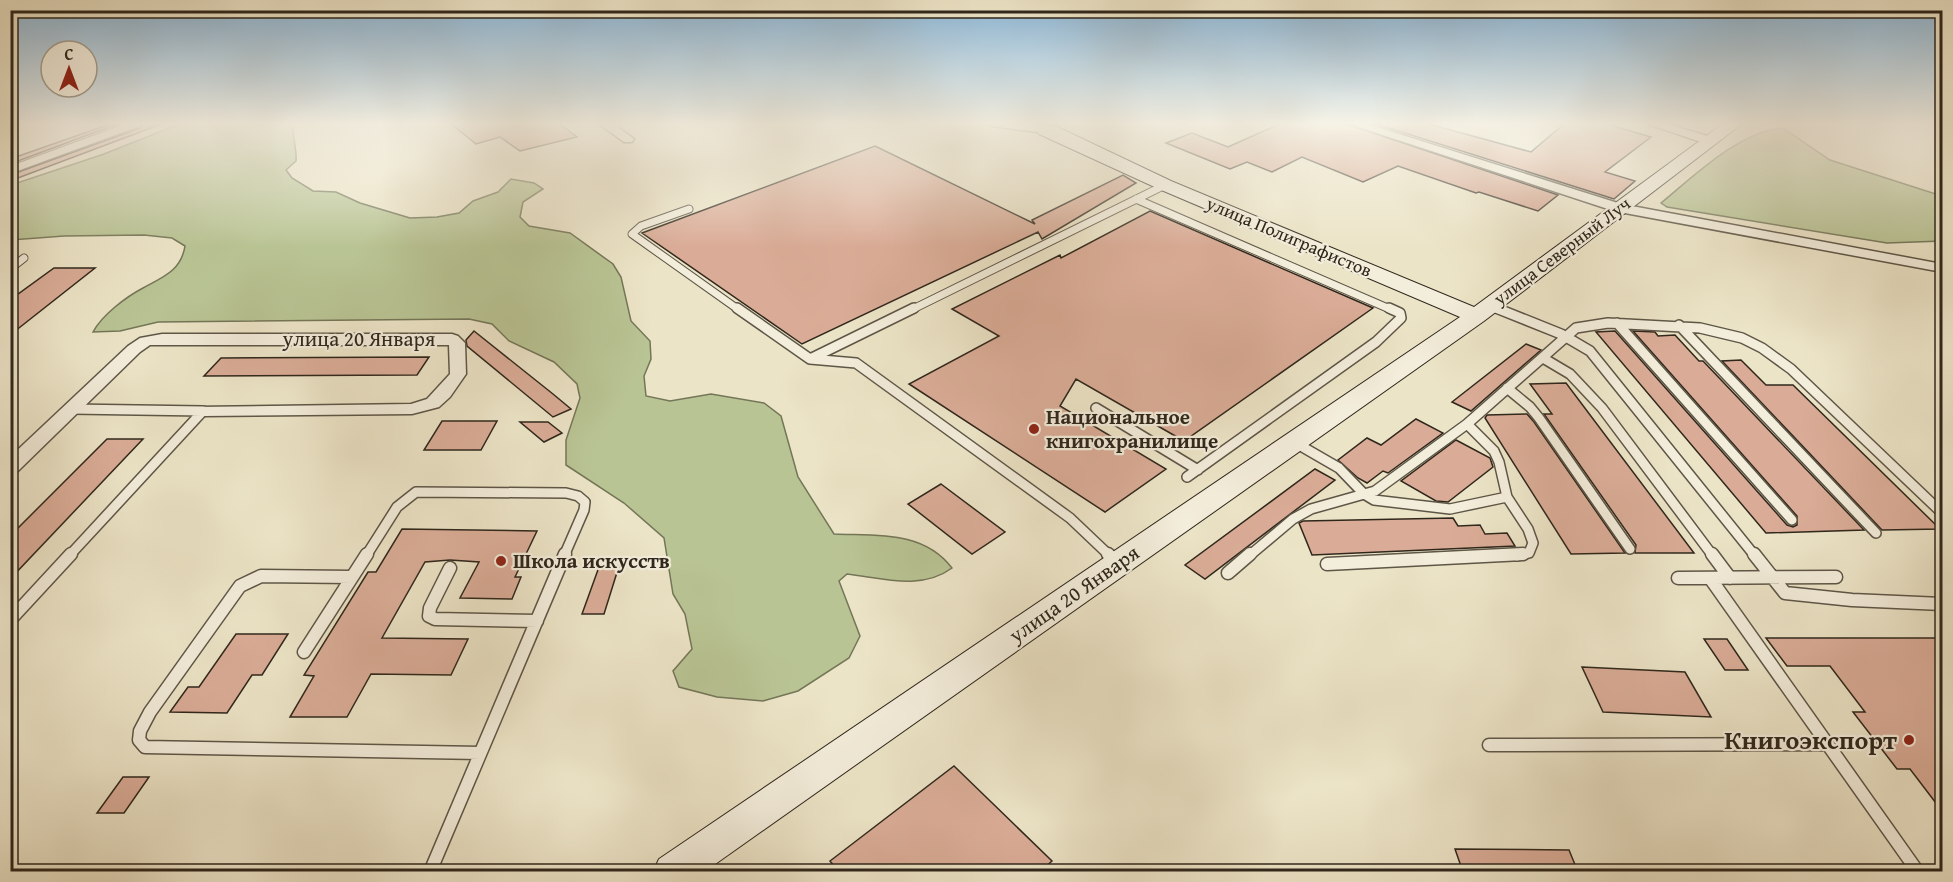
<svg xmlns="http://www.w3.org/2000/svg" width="1953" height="882" font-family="'Gentium Book Plus',serif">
  <rect width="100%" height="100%" fill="#ece4c7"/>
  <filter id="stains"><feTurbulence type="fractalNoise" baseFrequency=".00333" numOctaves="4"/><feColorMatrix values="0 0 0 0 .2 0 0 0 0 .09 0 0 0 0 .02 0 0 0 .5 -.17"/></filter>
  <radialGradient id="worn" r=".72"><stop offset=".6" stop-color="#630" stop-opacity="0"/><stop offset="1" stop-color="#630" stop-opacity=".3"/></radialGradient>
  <path fill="#b9c494" stroke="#747658" stroke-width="1.5" d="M182,123H293C292,137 297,148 296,161L286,170L292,178L313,191L336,192L360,203L410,218L437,217L459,213L473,201L498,192L511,179L534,183L543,189L523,202L520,217L529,226L570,233L613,264L621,277L631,321L650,341L651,359L644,376L646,396L670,401L711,394L764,403L781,416L798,477L834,534C876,536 923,530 952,568C921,591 882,578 847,574L839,581L860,636L849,658L798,691L763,701L717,697L679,687L673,671L692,649L685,614L673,594L664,538L624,503L566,465V440L580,398L577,384L554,362L509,341L492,324L469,319L158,322L120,331L93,332C102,315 126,297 143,288C163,277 181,271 185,246L172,238L144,235L64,236L11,240V185L104,154Z
    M1783,128L1830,160L1942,196V241L1887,243L1667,207L1661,203C1694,176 1740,131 1783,128Z"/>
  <path fill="#daac97" stroke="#2f271c" stroke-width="1.5" d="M113,123H120L10,164V159Z
    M144,123H159V125L10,181V175L140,128Z
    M450,123H558L577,137L520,151L500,137L476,144Z
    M1282,123H1344L1558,195L1538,211L1479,192L1476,193L1398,166L1363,182L1302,157L1272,172L1247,162L1230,169L1166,143L1192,133L1228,147Z
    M1373,123H1425L1531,152L1565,123H1603L1651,137L1605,172L1635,181L1614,199Z
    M875,146L1035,224L1032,220L1123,175L1136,183L1042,239L1038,232L802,344L642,233Z
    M1150,211L1373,308L1184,441L1076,379L1060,406L1166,469L1105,512L909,384L999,336L952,309L1060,255L1061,258Z
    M54,268H95L10,335V300Z
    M474,331L553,394L571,409L553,417L467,346L466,340Z
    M1615,331L1787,525L1793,527L1797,525V516L1633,331L1655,332L1658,336L1675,335L1699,361H1703L1864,530L1766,533L1596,332Z
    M1526,344L1541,350L1471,411L1452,402Z
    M429,357L417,375L204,376L221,358Z
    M1741,360L1766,385H1793L1940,529L1882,530L1722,361Z
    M1566,383L1694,553H1635L1636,545L1544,414H1552L1530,384Z
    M1527,414L1534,422L1625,553L1571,554L1485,418L1487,415Z
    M1416,419L1443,433L1388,473L1383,471L1367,483L1358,478L1338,460L1367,438L1381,445Z
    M442,421H497L481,450H424Z
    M520,422H548L562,433L544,442Z
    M107,439H143L10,579V536Z
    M1456,440L1490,458L1493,467L1448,502L1436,501L1401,481Z
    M1315,469L1335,480L1205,579L1185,565Z
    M941,484L1005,532L972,554L908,504Z
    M1453,518L1458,526L1480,525L1485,534L1507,533L1515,546L1312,555L1299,523L1303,521Z
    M402,529L537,531L515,577H521L512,599L460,598L479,562L450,560L425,562L382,638L468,639L451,675L371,674L347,717H290L314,676L304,675L368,572H376Z
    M619,566L604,614H582L599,567Z
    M236,634H288L262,675H252L227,713L170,712L188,687H199Z
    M1766,638H1942V811L1910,769H1897L1853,712H1865L1830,666H1787Z
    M1704,639H1727L1748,670H1725Z
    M1582,667L1685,672L1711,717L1603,712Z
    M954,766L1052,861L1040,872H839L830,861Z
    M123,777H149L124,813H97Z
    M1455,849L1569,850L1578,872H1463Z"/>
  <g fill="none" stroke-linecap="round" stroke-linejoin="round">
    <defs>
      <path id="lane-far2" d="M10,170L138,123
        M1136,199L1392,310
        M689,209L641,226L632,234L739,310
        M10,269L24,258
        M1490,306L1499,310
        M911,310L1165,185"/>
      <path id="lane-far1" d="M737,308L810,359L856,363L1070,518L1110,556
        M1496,308L1561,334L1590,351L1755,556
        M1617,323L1792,520
        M1679,325L1876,533
        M1543,358L1570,374L1602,408L1713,556
        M810,359L914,308
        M1507,388L1530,407L1539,418L1630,549
        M1096,408L1198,470
        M71,409L203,411
        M1467,424L1494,451L1499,462L1507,497L1528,529L1533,543L1529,553L1517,556
        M1294,442L1339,468L1364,494L1374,500L1450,509L1507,497
        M1187,477L1376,342L1401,318L1400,313L1389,308
        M69,556L203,411
        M366,556L397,507L416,492L566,493L578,496L585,502L584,510L564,556
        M1249,556L1293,519L1311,509L1375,491L1467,424L1576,328L1608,323L1700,328L1742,338L1762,348L1791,369L1941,512"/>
      <path id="lane" d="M1108,554L1116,562
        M1712,554L1730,578
        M1754,554L1785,593L1852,600L1942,604
        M1327,564L1523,554
        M450,568L430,608L429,616L435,619L537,621
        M1228,573L1250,554
        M352,577L261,576L240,586L150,712L140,731L139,740L145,747L480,753
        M1678,578L1836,577
        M1710,578L1918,872
        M10,620L71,554
        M304,652L367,554
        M1489,745L1827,744
        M430,872L565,554"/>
      <path id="street" d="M598,123H612L634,139L632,142H624Z
        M987,123C1003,123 1039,120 1051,130L1045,133L992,126Z
        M1346,123H1364L1621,204L1942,264V272L1614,211Z
        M1645,123H1664L1714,138L1716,141L1710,145Z
        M162,334H452L458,336L465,343L466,374L450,397L439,407L412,414L203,416L197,415L194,411L197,407L411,404L427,399L450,374L449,345H150L140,352L17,472L10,474V457L128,346L140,338Z"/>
      <path id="secondary" d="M1032,123H1049L1171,181L1474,307L1724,123H1743L1484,321L704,872H653L659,859L1460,317L1159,189L1039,134Z"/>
    </defs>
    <use href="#lane-far2" stroke="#5e5647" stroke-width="9"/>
    <use href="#lane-far1" stroke="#5e5647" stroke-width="12"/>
    <use href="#lane" stroke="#5e5647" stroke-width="15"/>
    <use href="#street" stroke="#5e5647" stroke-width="3"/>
    <use href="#secondary" stroke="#2f271c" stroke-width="2"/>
    <use href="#lane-far2" stroke="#f3eddb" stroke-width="7"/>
    <use href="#lane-far1" stroke="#f3eddb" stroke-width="9"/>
    <use href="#lane" stroke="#f3eddb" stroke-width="12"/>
    <use href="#street" fill="#f3eddb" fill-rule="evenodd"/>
    <use href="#secondary" fill="#f3eddb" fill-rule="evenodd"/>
  </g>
  <linearGradient id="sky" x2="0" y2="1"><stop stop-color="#8bb7d8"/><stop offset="0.5" stop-color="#f6f3e6"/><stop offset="1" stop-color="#f6f3e6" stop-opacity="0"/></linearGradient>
  <rect width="1953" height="247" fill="url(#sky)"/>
  <g fill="#8f2418" stroke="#f3eddb" stroke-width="2">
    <circle cx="1034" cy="429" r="6"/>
    <circle cx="501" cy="561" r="6"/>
    <circle cx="1909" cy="740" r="6"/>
  </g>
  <g text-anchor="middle" stroke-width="4.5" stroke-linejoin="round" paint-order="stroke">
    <g font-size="18" fill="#2f271c" stroke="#f3eddb">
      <text transform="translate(1289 237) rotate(23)" y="6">улица Полиграфистов</text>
      <text transform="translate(1562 251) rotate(-37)" y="6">улица Северный Луч</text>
    </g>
    <g font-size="21" fill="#2f271c" stroke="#f3eddb">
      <text x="359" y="346">улица 20 Января</text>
      <text transform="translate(1074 594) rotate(-35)" y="7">улица 20 Января</text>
    </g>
    <g font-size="21" font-weight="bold" fill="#2f271c" stroke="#f3eddb" text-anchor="start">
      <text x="1046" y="424">Национальное<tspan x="1046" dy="24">книгохранилище</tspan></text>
      <text x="513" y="568">Школа искусств</text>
    </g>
    <g font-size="26" font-weight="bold" fill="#2f271c" stroke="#f3eddb" text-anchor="end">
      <text x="1897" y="749">Книгоэкспорт</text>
    </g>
  </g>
  <rect width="1953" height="882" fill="none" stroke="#ece4c7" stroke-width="36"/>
  <rect x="12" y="12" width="1929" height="858" fill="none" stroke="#2f271c" stroke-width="3"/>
  <rect x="18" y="18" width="1917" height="846" fill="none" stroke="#2f271c" stroke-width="1.5"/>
  <g transform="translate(69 69)"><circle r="28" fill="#f3eddb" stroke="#a59e8f" stroke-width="1.5"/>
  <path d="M0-4.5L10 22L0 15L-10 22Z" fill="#8f2418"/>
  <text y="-9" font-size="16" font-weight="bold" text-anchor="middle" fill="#2f271c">С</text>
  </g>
  <rect width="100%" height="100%" filter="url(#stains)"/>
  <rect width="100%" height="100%" fill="url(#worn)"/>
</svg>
